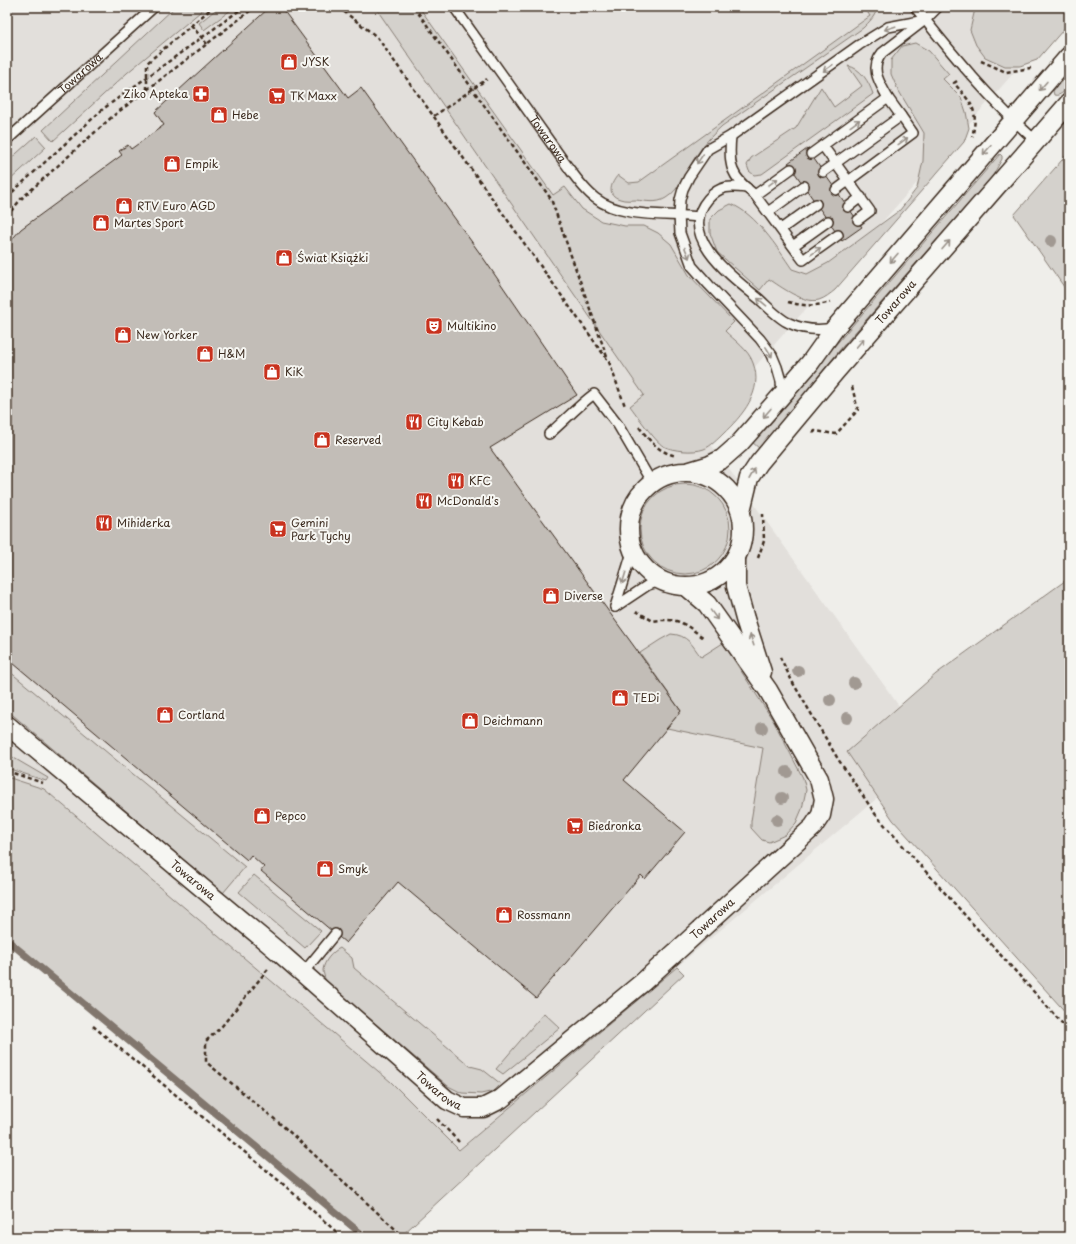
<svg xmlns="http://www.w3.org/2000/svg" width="1076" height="1244" font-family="'Playpen Sans',sans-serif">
  <rect width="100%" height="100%" fill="#efeeea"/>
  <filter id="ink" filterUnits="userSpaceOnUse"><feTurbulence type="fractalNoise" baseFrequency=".025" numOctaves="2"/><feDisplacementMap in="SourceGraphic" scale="8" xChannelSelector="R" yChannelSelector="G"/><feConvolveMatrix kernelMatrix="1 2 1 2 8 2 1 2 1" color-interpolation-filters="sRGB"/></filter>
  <g filter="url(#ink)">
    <path fill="#e2dfdb" d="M7,7H1069V10L700,429L932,752L459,1150L391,1082L44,789L7,777Z"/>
    <path fill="#d4d1cc" stroke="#887e75" d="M175,7H206L127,73L53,141L43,130Z
      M219,7H235L204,30L199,23Z
      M375,7H419L553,195L565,187L582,209L601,221L625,226H644L658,233L671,244L689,275L734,322L725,331C734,340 749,350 753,363C764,391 742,416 723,434C718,439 711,446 704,449C693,453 673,451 663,446C655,441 636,414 630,406L644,395Z
      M864,7H877C876,16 869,22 863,28L722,126C712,135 703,145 696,156C687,169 680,190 666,198C657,204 645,201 636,200C631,200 625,201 620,199C606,195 611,183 618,175L629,183L639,182L870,16Z
      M977,7H1069V23L1037,60L1020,66H1005L985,57L976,45L970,30L975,9Z
      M915,43L929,51L949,74L943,79L961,97L966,112L969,128L964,142L835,290C830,294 825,298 819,300C804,304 781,287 769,279L760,290L717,252L710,233V219L719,210L731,204C756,214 777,247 792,269L807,274L828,263L900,210L917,188L923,161L924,133L897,88L891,74V60L902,46Z
      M848,66C861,68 869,82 873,94L762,174L754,175L749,171L747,165L751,158L796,128L821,87L834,107L862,86Z
      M1069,73V87C1065,90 1060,97 1054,95L1053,91Z
      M36,136L46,147L7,183V162Z
      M1069,152V294L1014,215Z
      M1000,154L1002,156V159L992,177L843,346L760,449L752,442Z
      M640 529a45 45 0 1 1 90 0a45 45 0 1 1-90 0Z
      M1069,578V1016L893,820L847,752L936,674Z
      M671,634C688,635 692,645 701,657L723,643L774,722L803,778L806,790L802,809L796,823L785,835L769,842L762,840L751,828V821L763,748L667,728L681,711L640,653L660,640Z
      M9,671L245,867L223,893L7,710V673Z
      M7,754L48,778L46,781L7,768Z
      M7,777L44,789L391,1082L459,1150L677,967L684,974L400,1237H365L7,938Z
      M254,875L321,931L305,948L239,892Z
      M340,948L352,958L354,968L470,1066L482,1069L501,1084L494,1091L481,1094L462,1093L448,1086L325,980C325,977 323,973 323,970C324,961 332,952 340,948Z
      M544,1013L560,1028L503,1074L496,1069Z"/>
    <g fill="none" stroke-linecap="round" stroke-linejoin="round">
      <path stroke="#81766d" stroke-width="7" d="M7,940L365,1237"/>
    </g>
    <path fill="#c2bdb7" stroke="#3b2a1e" d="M270,7H281L348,98L361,88L484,259L577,395L490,448L681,711L624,780L685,832L645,879L641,875L536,998L398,882L346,943L261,871L264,867L251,855L247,860L7,658V245L21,229L122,155L119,151L128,145L131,149L164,125L155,112Z
      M807,149L862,227L842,241L788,163Z"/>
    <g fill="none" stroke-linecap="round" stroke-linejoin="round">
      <defs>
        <g id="lane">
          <path id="s1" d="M454,7L565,163C574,175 583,189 595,198C622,219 667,213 699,217"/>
          <path d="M915,7C952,54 991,101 1036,141"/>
          <path d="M731,136C728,166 731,177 755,195L803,260L838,235"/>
          <path id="s2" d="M7,140L154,7"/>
          <path d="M823,146L870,211L858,220"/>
          <path d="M811,154L888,98C880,83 869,69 882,53L925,20L938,7"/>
          <path d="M823,172L901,116L888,98"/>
          <path d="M747,188C730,186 720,185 708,199C676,236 732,277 758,298C767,306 779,319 789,323C804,330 817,331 833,328"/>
          <path d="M836,190L913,133L901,116"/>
          <path d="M755,195L791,169"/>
          <path d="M848,207L861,197"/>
          <path d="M768,212L804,186"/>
          <path d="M781,229L816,204"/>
          <path d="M793,246L828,221"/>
          <path d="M782,394L781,381L777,367L772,355L760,339L709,285L692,266L680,233L679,215L680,200L683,189L689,177L708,149L731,136L859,45L888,27L925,20"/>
          <path d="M549,434C564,421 578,406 594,394L618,425L652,483"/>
          <path d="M615,607L633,549"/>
          <path d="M615,607L648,585L661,581"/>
          <path d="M303,973L335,934"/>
        </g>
        <g id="street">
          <path d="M690,471L710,465L722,459L739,444L810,363L835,328L1069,56"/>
          <circle cx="686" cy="529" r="57"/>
          <path id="s3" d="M741,511L749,478L759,463L835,372L1069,103"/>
          <path d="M736,558V586L745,619L762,672"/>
          <path id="s4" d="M7,725L280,953L447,1100L464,1108H483L501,1099L643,982L813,827L821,815L824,799L819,779L768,690L707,604L687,587"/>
        </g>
      </defs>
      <use href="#lane" stroke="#3b2a1e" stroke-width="12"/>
      <use href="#street" stroke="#3b2a1e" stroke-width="21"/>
      <path stroke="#3b2a1e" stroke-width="2.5" stroke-dasharray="4 3" stroke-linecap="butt" d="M338,7L377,37L609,362L625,406
        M414,7L551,199L607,357
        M191,25L207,44
        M1064,36L1069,31
        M981,61L1006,72L1031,68
        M957,81L954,83C972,104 979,109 972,137
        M147,90V63L213,7
        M434,116L487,79
        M7,197L103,109L244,7
        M7,216L21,199L113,116L255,7
        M788,302C803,306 815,307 830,302
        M639,427C651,442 657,451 676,456
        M813,433L815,431L836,434L858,410L852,387L853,385
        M758,558L764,541L763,514
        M636,611L653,621C680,617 684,624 704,638
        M780,657L793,683L838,759L876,815L919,864L1069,1031
        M7,771L43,783
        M268,969L222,1026L206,1041V1062L284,1127L404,1237
        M93,1026L283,1184L342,1237
        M437,1119L459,1142"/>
      <use href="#lane" stroke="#f6f6f2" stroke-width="9"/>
      <use href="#street" stroke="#f6f6f2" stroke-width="18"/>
    </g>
    <g fill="#a19992">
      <circle cx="1051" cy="241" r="6"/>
      <circle cx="798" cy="671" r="6"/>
      <circle cx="854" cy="683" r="6"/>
      <circle cx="830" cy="700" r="6"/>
      <circle cx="847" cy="718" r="6"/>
      <circle cx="762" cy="728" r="6"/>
      <circle cx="787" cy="772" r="6"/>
      <circle cx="782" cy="798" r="6"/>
      <circle cx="777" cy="820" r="6"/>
    </g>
    <defs><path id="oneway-shaft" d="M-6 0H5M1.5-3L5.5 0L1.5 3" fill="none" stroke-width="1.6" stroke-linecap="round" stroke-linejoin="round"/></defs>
    <g stroke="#989088">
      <use href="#oneway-shaft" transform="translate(890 28) rotate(162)"/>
      <use href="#oneway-shaft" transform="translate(828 68) rotate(145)"/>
      <use href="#oneway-shaft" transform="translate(1043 86) rotate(131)"/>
      <use href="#oneway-shaft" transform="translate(855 123) rotate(-36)"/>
      <use href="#oneway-shaft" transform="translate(903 141) rotate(-36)"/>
      <use href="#oneway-shaft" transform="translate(987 150) rotate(131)"/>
      <use href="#oneway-shaft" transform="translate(700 159) rotate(124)"/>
      <use href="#oneway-shaft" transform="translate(773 182) rotate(-36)"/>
      <use href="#oneway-shaft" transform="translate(946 245) rotate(-49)"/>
      <use href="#oneway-shaft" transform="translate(816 251) rotate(-36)"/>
      <use href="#oneway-shaft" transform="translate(687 253) rotate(68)"/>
      <use href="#oneway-shaft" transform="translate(894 258) rotate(131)"/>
      <use href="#oneway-shaft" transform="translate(762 302) rotate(-140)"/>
      <use href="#oneway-shaft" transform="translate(860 343) rotate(-49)"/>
      <use href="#oneway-shaft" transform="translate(769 352) rotate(58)"/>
      <use href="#oneway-shaft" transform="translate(767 413) rotate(131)"/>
      <use href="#oneway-shaft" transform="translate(752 474) rotate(-61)"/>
      <use href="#oneway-shaft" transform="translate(624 578) rotate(107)"/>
      <use href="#oneway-shaft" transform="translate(714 615) rotate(54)"/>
      <use href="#oneway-shaft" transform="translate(752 640) rotate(-108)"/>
    </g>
  </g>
  <defs>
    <symbol id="shop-square" viewBox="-11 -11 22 22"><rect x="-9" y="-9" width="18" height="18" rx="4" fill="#c8321e" stroke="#f6f6f2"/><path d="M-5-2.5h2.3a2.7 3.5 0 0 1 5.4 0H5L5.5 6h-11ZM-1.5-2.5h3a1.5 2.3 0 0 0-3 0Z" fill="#fff"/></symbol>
    <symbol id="pharmacy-square" viewBox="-11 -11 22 22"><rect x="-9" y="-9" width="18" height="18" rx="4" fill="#c8321e" stroke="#f6f6f2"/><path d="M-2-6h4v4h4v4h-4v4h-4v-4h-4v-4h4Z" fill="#fff"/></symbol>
    <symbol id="supermarket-square" viewBox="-11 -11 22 22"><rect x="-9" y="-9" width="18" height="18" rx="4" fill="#c8321e" stroke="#f6f6f2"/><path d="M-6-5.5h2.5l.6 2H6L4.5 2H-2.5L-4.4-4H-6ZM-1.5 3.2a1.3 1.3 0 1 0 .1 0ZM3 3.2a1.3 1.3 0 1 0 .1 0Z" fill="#fff"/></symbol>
    <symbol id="theatre-square" viewBox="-11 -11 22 22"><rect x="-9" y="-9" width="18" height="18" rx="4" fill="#c8321e" stroke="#f6f6f2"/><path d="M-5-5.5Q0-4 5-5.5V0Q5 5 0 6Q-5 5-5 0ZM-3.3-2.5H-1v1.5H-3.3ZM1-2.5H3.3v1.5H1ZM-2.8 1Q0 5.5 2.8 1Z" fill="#fff"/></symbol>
    <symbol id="restaurant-square" viewBox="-11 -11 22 22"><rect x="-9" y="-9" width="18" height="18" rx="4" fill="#c8321e" stroke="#f6f6f2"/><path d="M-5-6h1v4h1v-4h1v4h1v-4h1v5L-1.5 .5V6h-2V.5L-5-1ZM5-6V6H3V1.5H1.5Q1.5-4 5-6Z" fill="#fff"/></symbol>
  </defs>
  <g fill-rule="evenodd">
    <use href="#shop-square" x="279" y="52" width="20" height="20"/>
    <use href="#pharmacy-square" x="191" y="84" width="20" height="20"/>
    <use href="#supermarket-square" x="267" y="86" width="20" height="20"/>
    <use href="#shop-square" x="209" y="105" width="20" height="20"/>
    <use href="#shop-square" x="162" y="154" width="20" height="20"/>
    <use href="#shop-square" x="114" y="196" width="20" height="20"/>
    <use href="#shop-square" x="91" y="213" width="20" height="20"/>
    <use href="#shop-square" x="274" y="248" width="20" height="20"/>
    <use href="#theatre-square" x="424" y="316" width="20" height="20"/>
    <use href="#shop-square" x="113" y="325" width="20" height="20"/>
    <use href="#shop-square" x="195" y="344" width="20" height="20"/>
    <use href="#shop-square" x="262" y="362" width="20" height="20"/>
    <use href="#restaurant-square" x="404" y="412" width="20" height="20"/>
    <use href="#shop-square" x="312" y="430" width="20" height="20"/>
    <use href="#restaurant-square" x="446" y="471" width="20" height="20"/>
    <use href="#restaurant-square" x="414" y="491" width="20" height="20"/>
    <use href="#restaurant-square" x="94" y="513" width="20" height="20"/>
    <use href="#supermarket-square" x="268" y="519" width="20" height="20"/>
    <use href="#shop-square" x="541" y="586" width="20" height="20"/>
    <use href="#shop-square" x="610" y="688" width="20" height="20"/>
    <use href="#shop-square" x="155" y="705" width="20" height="20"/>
    <use href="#shop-square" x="460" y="711" width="20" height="20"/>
    <use href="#shop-square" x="252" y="806" width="20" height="20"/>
    <use href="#supermarket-square" x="565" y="816" width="20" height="20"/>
    <use href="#shop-square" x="315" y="859" width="20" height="20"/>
    <use href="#shop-square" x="494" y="905" width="20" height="20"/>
  </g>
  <g text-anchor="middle" stroke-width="4" stroke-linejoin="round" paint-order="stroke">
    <g font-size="11" fill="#3b2a1e" stroke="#f6f6f2" text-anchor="start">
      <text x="302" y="66">JYSK</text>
      <text x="188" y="98" text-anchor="end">Ziko Apteka</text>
      <text x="290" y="100">TK Maxx</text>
      <text x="232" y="119">Hebe</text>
      <text x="185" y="168">Empik</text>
      <text x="137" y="210">RTV Euro AGD</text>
      <text x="114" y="227">Martes Sport</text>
      <text x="297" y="262">Świat Książki</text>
      <text x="447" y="330">Multikino</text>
      <text x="136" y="339">New Yorker</text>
      <text x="218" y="358">H&amp;M</text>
      <text x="285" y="376">KiK</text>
      <text x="427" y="426">City Kebab</text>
      <text x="335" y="444">Reserved</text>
      <text x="469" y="485">KFC</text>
      <text x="437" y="505">McDonald's</text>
      <text x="117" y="527">Mihiderka</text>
      <text x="291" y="527">Gemini<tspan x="291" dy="13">Park Tychy</tspan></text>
      <text x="564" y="600">Diverse</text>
      <text x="633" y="702">TEDi</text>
      <text x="178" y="719">Cortland</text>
      <text x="483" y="725">Deichmann</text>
      <text x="275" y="820">Pepco</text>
      <text x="588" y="830">Biedronka</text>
      <text x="338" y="873">Smyk</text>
      <text x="517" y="919">Rossmann</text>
    </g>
    <g font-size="11" fill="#3b2a1e" stroke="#f6f6f2">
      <text dy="4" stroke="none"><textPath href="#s2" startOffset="99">Towarowa</textPath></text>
      <text dy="4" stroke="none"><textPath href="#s1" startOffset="162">Towarowa</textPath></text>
      <text dy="4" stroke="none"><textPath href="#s3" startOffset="263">Towarowa</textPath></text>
      <text dy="4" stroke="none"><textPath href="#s4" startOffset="242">Towarowa</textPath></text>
      <text dy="4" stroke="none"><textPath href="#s4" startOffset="914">Towarowa</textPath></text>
      <text dy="4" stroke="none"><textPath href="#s4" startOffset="566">Towarowa</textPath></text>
    </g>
  </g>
  <rect width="1076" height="1244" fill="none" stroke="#f6f6f2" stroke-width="24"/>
  <rect x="12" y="12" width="1052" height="1220" fill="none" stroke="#3b2a1e" stroke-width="1.5" filter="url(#ink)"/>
</svg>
